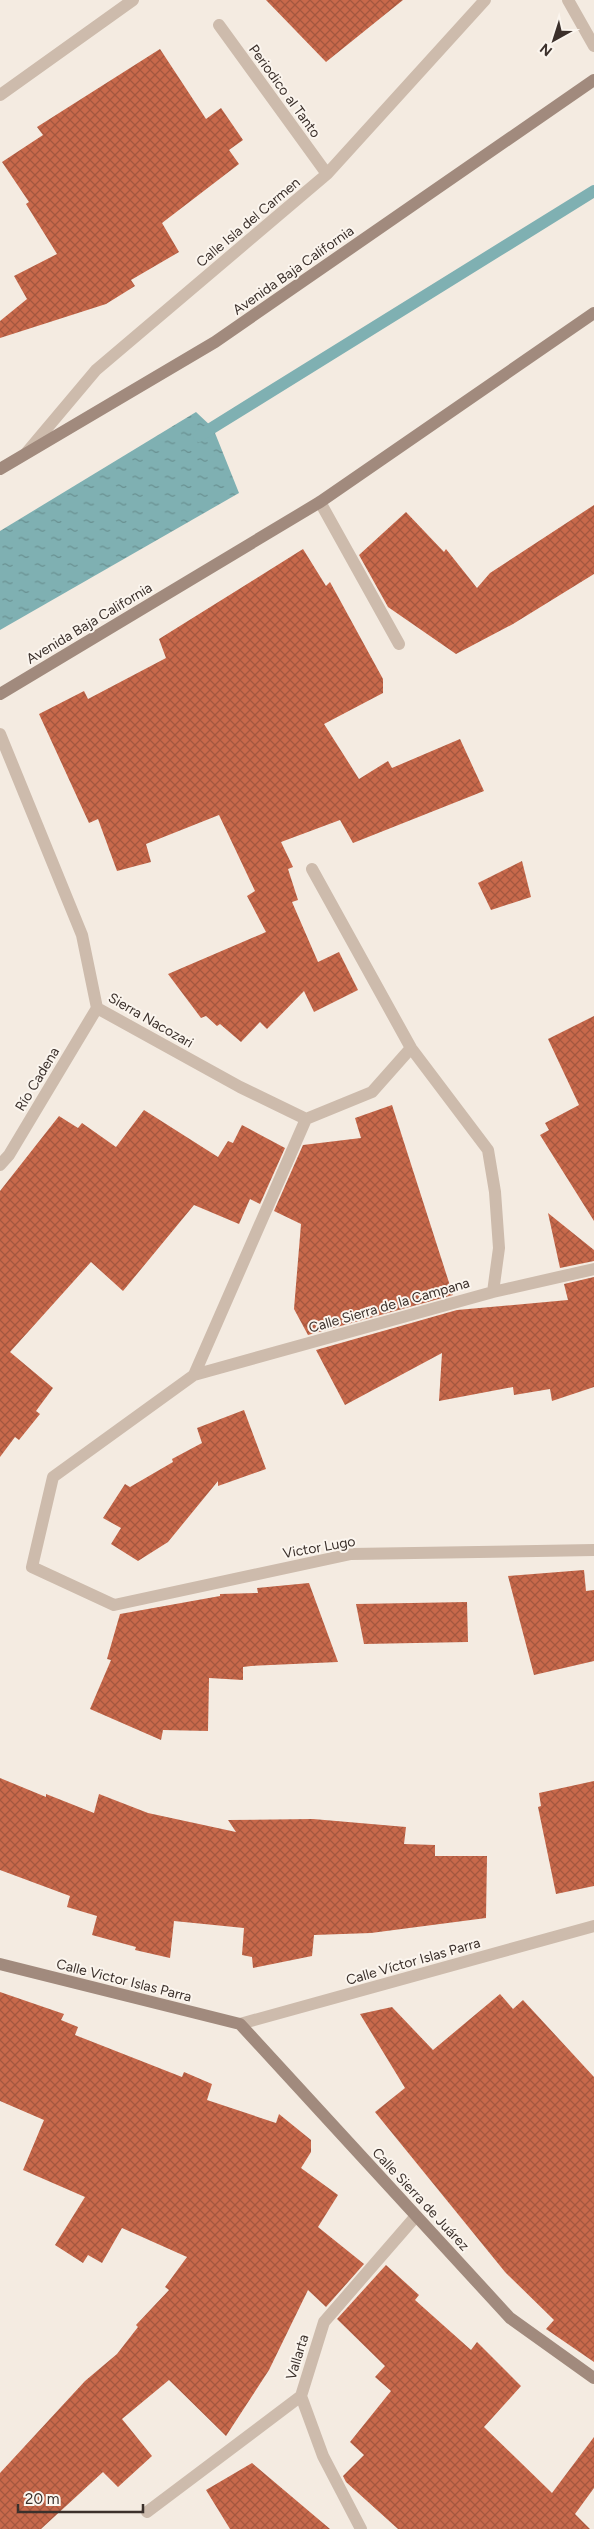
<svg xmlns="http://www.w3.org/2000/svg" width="594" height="2529" font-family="Figtree,sans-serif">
  <defs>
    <pattern id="water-ripples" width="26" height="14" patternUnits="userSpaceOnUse" patternTransform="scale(1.25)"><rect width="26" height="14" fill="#7fb0b2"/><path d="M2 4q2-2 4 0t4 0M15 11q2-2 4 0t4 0" fill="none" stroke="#699091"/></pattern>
    <pattern id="building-cross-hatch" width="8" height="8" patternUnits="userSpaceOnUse" patternTransform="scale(1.25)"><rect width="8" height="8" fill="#c8694b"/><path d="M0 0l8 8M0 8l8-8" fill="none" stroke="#a4573f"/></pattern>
  </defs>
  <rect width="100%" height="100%" fill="#f4ebe1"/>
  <path fill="url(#water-ripples)" d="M196,412L213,428L239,493L0,630V531Z"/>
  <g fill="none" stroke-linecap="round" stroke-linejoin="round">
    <path stroke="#7fb0b2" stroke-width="12" d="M199,436L594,191"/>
  </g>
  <path fill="url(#building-cross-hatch)" d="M266,0H403L326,62Z
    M160,49L206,119L221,108L243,140L229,150L239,164L162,223L179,252L131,280L135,286L106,304L0,338V321L27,299L14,276L57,254L26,204L29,202L2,162L43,135L37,127Z
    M594,505V574L513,624L456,654L388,607L359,555L406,512L444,552L446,549L477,588L490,573Z
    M303,549L326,586L330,582L383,679V693L324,724L359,779L388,761L392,768L460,739L484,791L353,843L340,820L281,842L293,867L288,869L298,900L292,902L318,962L339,952L358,990L314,1012L304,991L267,1029L260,1022L241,1042L220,1024L217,1026L206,1016L201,1018L168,974L266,932L247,896L255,891L219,815L146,844L151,862L117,871L98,819L89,823L39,714L84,691L88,699L166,658L159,639Z
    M522,861L531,897L491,910L478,883Z
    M594,1016V1221L540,1135L549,1130L545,1123L579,1105L548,1039Z
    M392,1105L453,1295L308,1335L294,1309L301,1224L274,1211L303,1145L361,1138L355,1118Z
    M144,1110L218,1157L228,1141L233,1143L242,1125L285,1148L260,1204L250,1199L239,1224L194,1205L123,1291L91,1262L10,1352L53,1388L36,1411L40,1414L19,1440L15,1437L0,1457V1191L59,1116L78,1128L82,1123L116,1147Z
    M548,1213L594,1250V1261L560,1268Z
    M594,1277V1387L552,1401L550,1389L514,1395L513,1387L439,1401L442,1353L345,1405L316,1350L457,1310L568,1300L564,1284Z
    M244,1410L266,1469L218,1486V1481L168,1542L138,1561L111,1544L121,1528L103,1518L125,1484L130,1487L173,1462L172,1459L202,1443L197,1428Z
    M584,1570L586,1591L594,1590V1661L534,1675L508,1576Z
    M309,1583L338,1662L251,1666L243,1667V1680L209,1678L208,1731L163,1730L161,1740L90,1709L111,1660L107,1659L120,1614L220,1596V1594L258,1593L257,1588Z
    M467,1602L468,1642L364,1644L356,1604Z
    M0,1778L46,1797V1794L94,1813L99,1794L148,1813L236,1832L228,1820L313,1819L406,1827L404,1844L435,1845V1856H487L486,1918L371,1933L314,1935L312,1956L253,1968L252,1957L242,1955L244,1928L174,1921L170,1958L135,1950L136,1947L92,1935L97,1916L67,1907L70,1896L0,1870Z
    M594,1781V1886L556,1894L538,1807L541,1806L539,1793Z
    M0,1992L64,2014L61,2020L78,2027L75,2035L182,2077L184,2072L212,2084L207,2100L276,2123L279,2114L311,2140V2152L301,2168L338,2195L318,2227L364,2264L326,2307L308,2290L269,2370L226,2436L169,2380L122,2419L152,2456L118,2487L103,2472L41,2529H0V2473L85,2381L117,2354L138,2327L136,2325L169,2290L165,2287L187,2257L122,2228L102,2263L88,2255L83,2263L55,2245L85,2197L23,2170L44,2120L0,2101Z
    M500,1994L513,2009L523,2000L594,2077V2362L546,2329L554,2320L505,2272L375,2112L405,2088L360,2014L392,2007L433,2050Z
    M386,2265L419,2295L415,2300L471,2350L477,2342L521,2386L484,2427L552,2493L594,2437V2488L575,2514L590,2529H398L346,2482L343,2476L364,2455L350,2442L391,2391L375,2377L385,2366L337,2319Z
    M252,2463L330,2529H230L206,2490Z"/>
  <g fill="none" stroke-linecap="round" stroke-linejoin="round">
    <path stroke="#cdbbac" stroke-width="12" d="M568,0L594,46
      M219,25L327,174
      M0,95L133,0
      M27,452L96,370L327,174L485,0
      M320,502L399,644
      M0,734L82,935L97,1008L240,1087L306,1119L372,1092L411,1048
      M312,869L411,1048L488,1150L495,1192L499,1248L493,1292
      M306,1119L194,1375L53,1477L32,1567L114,1605L351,1554L594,1550
      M0,1165L9,1155L97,1008
      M194,1375L493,1292L594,1269
      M240,2024L594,1926
      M147,2512L301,2396
      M361,2529L323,2456L301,2396L324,2322L416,2216"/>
    <path stroke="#a18a7d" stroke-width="12" d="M0,469L215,342L594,80
      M0,694L320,502L594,313
      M0,1964L240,2024L510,2318L594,2378"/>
  </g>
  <g text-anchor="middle" stroke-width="4" stroke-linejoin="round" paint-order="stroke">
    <g font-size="14" fill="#3b302b" stroke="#fbf5ee">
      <text transform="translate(285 91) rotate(54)" y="5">Periodico al Tanto</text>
      <text transform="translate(248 222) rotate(-40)" y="5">Calle Isla del Carmen</text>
      <text transform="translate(293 270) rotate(-35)" y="5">Avenida Baja California</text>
      <text transform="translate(89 623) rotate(-31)" y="5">Avenida Baja California</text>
      <text transform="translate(151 1020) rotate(30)" y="5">Sierra Nacozari</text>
      <text transform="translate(37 1079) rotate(-59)" y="5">Río Cadena</text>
      <text transform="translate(389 1305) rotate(-16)" y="5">Calle Sierra de la Campana</text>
      <text transform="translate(319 1547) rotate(-10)" y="5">Victor Lugo</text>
      <text transform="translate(413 1961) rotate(-16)" y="5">Calle Víctor Islas Parra</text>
      <text transform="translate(124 1980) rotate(14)" y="5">Calle Victor Islas Parra</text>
      <text transform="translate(421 2199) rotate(47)" y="5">Calle Sierra de Juárez</text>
      <text transform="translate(297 2357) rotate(-73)" y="5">Vallarta</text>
    </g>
  </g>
  <g transform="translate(554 40) rotate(219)" stroke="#fbf5ee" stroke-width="4" paint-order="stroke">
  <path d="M0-4L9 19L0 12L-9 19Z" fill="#3b302b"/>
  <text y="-8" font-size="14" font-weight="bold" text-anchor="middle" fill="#3b302b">N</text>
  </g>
  <path d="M18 2504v8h125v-8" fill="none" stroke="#3b302b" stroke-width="2.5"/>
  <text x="25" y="2504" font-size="15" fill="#3b302b" stroke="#fbf5ee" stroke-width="4" paint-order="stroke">20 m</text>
</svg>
